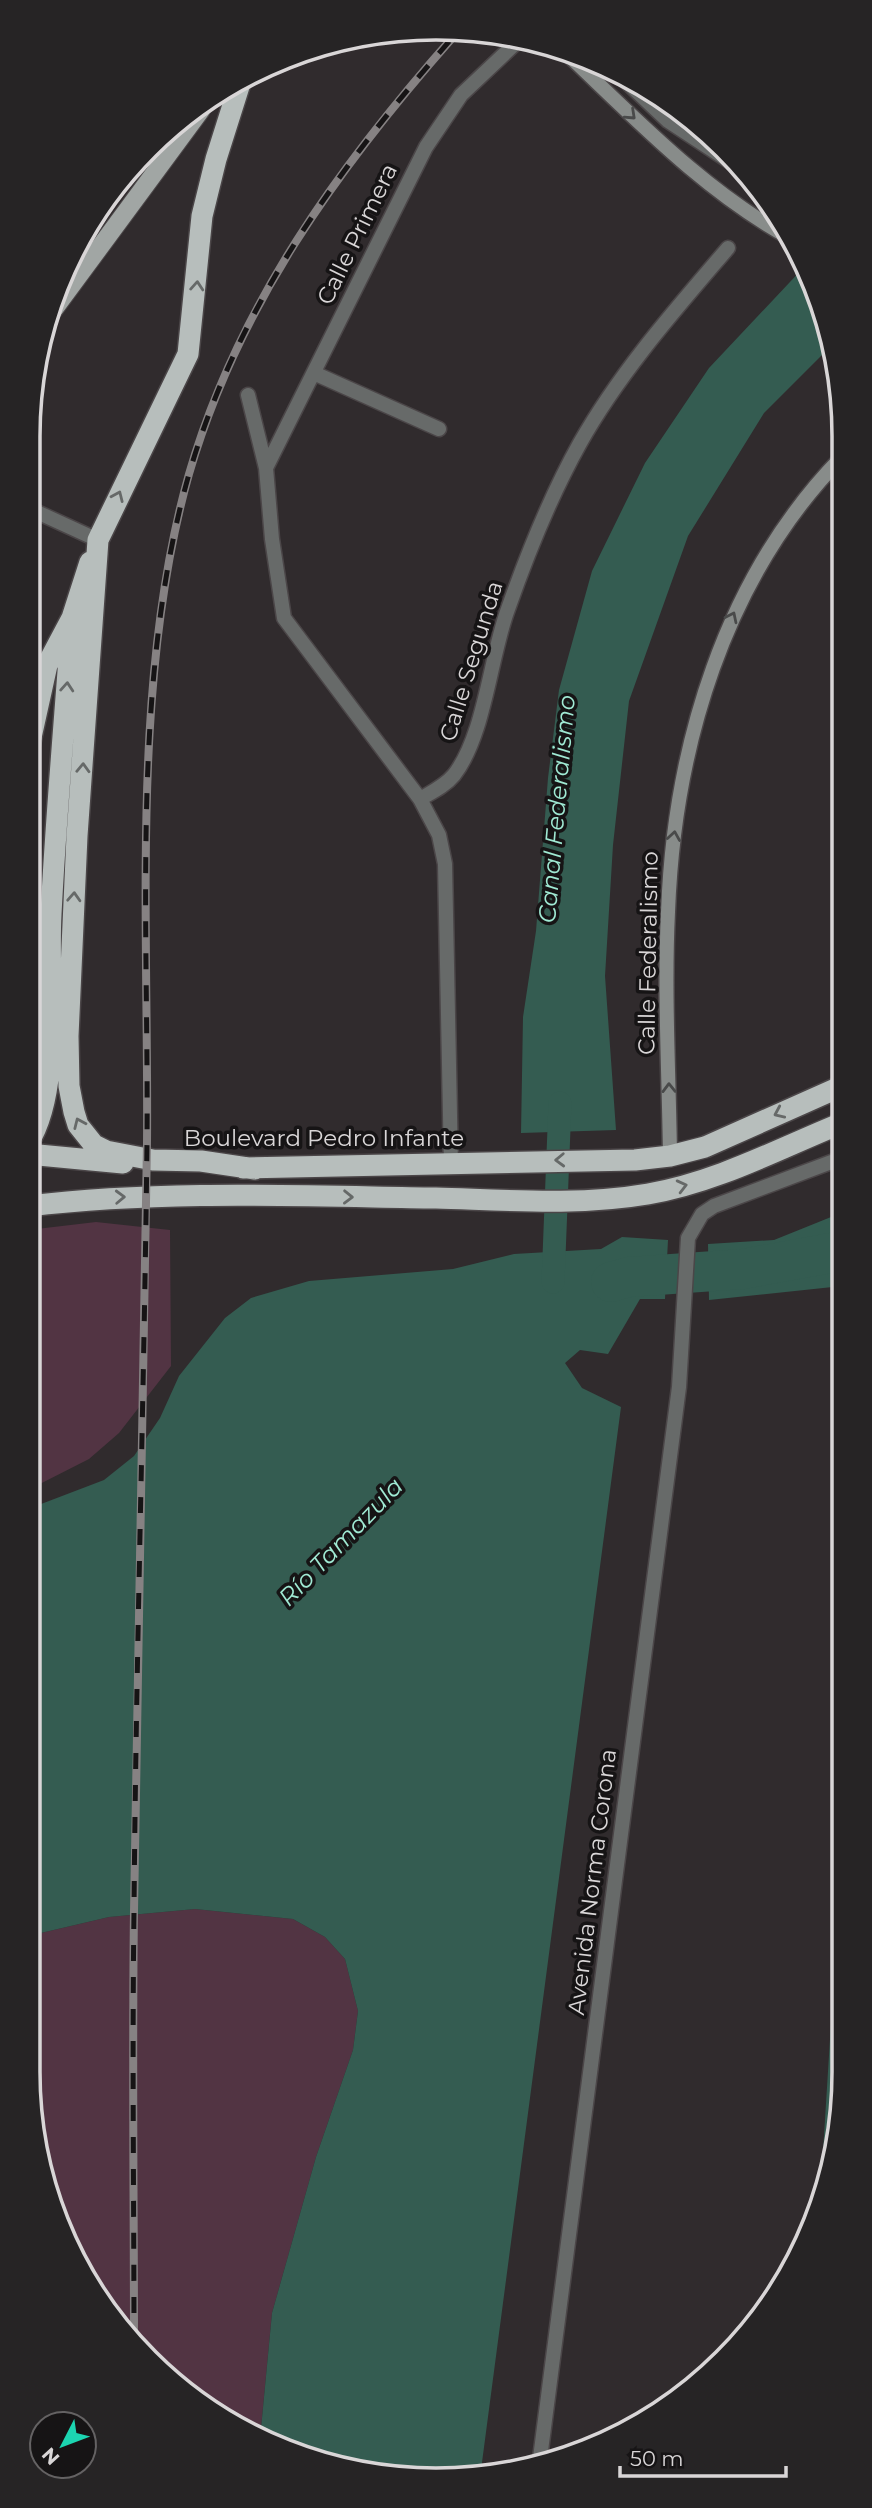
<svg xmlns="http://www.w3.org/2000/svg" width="872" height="2508" font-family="Montserrat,sans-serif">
  <rect width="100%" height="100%" fill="#302b2d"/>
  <path fill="#523443" d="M96,1222L170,1230L171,1366L119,1433L89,1459L28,1490V1230Z
    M195,1909L293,1919L325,1937L345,1959L358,2011L353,2050L316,2157L272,2313L260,2439L130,2341L59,2228L28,2072V1936L109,1917Z"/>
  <path fill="#345c51" d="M805,266L830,347L764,413L688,536L629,701L613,845L605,976L616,1130L521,1133L523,1017L536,931L548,778L559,690L592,571L645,463L709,368Z
    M836,1215L842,1217V1286L709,1300L708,1244L774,1240Z
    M622,1237L668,1240L665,1299H640L608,1354L580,1350L565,1363L582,1388L621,1407L481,2470L383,2477L260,2439L272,2313L316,2157L353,2050L358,2011L345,1959L325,1937L293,1919L195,1909L109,1917L28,1936V1509L104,1480L134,1456L160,1418L179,1376L225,1318L251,1298L309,1281L453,1269L514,1254L601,1249Z
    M843,1830L844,2072L830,2177L820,2200Z"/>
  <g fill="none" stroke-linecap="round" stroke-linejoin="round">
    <path stroke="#345c51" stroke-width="23" d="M553,1282L560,1103"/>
    <path stroke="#345c51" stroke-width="40" d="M611,1282L629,1277L743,1269L842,1251"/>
    <defs>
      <path id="street" d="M618,74L668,121L747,173
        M316,374L439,429
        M248,395L266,468L272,539L284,618L420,799L439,835L445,864L451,1165
        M266,468L426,147L461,95L519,40
        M28,508L98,540
        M420,799C432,792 445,786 454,775C485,735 490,657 508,609C528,552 551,495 580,443C620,372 675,310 728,248
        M539,2466L679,1387L688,1238L702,1214L714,1206L842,1158"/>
      <path id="secondary" d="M564,51C635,118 704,191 790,238
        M670,1156C669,1075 664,993 668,912C674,748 724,578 841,458"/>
      <path id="primary" d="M49,316L201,110"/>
      <path id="highway" d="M241,80L216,159L202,216L188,354L98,540L77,836L68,1036L69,1086L74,1112L78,1125L94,1145L106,1151L153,1160L201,1161L255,1169
        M28,751L47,665L72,618L90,562
        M28,1143C63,1088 47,980 51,914C56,815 65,716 72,618
        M28,1154L123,1163
        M243,1168L635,1160L670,1156L705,1147L842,1086
        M28,1206C164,1190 300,1196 436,1198C505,1200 579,1206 648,1194C717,1182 778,1149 842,1123"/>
    </defs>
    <use href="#street" stroke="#4b4648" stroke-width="17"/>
    <use href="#secondary" stroke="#4b4648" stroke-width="17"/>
    <use href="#primary" stroke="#4b4648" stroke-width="20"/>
    <use href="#highway" stroke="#4b4648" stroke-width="24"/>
    <use href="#street" stroke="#676a69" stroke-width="14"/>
    <use href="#secondary" stroke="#888c8a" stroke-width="14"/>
    <use href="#primary" stroke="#a1a6a4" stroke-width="18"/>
    <use href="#highway" stroke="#b7bebc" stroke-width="21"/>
    <defs>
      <path id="rail" d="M134,2345C134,2200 132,2056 134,1912C136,1656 144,1400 147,1143C149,928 130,682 189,474C238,305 339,166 454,36"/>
    </defs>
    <use href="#rail" stroke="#868283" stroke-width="8"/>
    <use href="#rail" stroke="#161415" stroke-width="5" stroke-dasharray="16" stroke-linecap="butt"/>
  </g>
  <defs><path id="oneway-chevron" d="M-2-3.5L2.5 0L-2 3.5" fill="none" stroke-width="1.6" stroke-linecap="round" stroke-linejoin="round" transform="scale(1.75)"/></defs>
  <g stroke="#494a4a">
    <use href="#oneway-chevron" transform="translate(631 115) rotate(43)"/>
    <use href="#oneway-chevron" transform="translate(732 617) rotate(-64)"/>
    <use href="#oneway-chevron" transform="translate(674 836) rotate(-81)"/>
    <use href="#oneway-chevron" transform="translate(669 1088) rotate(-91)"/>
  </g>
  <g stroke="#666968">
    <use href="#oneway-chevron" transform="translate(197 286) rotate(-86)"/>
    <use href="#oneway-chevron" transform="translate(118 496) rotate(-66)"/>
    <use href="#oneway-chevron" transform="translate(67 687) rotate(-86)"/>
    <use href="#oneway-chevron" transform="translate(83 768) rotate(-88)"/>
    <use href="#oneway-chevron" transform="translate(74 897) rotate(-87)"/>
    <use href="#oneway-chevron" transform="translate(779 1113) rotate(156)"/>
    <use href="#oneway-chevron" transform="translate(79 1123) rotate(-114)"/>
    <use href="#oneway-chevron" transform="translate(560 1160) rotate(178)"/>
    <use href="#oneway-chevron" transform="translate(682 1186) rotate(-14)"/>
    <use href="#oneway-chevron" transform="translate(120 1197) rotate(-2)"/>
    <use href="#oneway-chevron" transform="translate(348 1197) rotate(1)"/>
  </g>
  <g text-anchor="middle" stroke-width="7" stroke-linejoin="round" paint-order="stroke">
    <g font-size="23" fill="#d9d6d7" stroke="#161415">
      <text transform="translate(357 234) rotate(-64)" y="8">Calle Primera</text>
      <text transform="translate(471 661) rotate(-73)" y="8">Calle Segunda</text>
      <text transform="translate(648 953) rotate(-89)" y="8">Calle Federalismo</text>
      <text x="324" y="1146">Boulevard Pedro Infante</text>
      <text transform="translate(592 1882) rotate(-83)" y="8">Avenida Norma Corona</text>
    </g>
    <g font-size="24" font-style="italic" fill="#a0ead4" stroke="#161415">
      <text transform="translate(557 809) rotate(-85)" y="8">Canal Federalismo</text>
      <text transform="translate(341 1542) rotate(-46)" y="8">Río Tamazula</text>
    </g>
  </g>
  <path d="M0 0H872V2508H0ZM436 40H436A396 396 0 0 1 832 436V2072A396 396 0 0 1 436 2468H436A396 396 0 0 1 40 2072V436A396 396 0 0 1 436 40Z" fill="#262425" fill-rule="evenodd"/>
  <path fill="none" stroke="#d9d6d7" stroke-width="3.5" d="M436 40H436A396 396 0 0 1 832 436V2072A396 396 0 0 1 436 2468H436A396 396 0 0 1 40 2072V436A396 396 0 0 1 436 40Z"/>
  <g transform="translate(63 2445) rotate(228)"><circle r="33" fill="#161415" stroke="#646263" stroke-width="2"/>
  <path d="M0-5L12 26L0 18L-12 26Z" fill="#1cd5b1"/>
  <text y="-10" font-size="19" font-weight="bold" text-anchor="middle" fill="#d9d6d7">N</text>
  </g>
  <path d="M620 2466v10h166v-10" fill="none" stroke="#d9d6d7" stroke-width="3.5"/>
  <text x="630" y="2466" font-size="21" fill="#d9d6d7" stroke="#161415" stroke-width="5" paint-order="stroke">50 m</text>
</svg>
